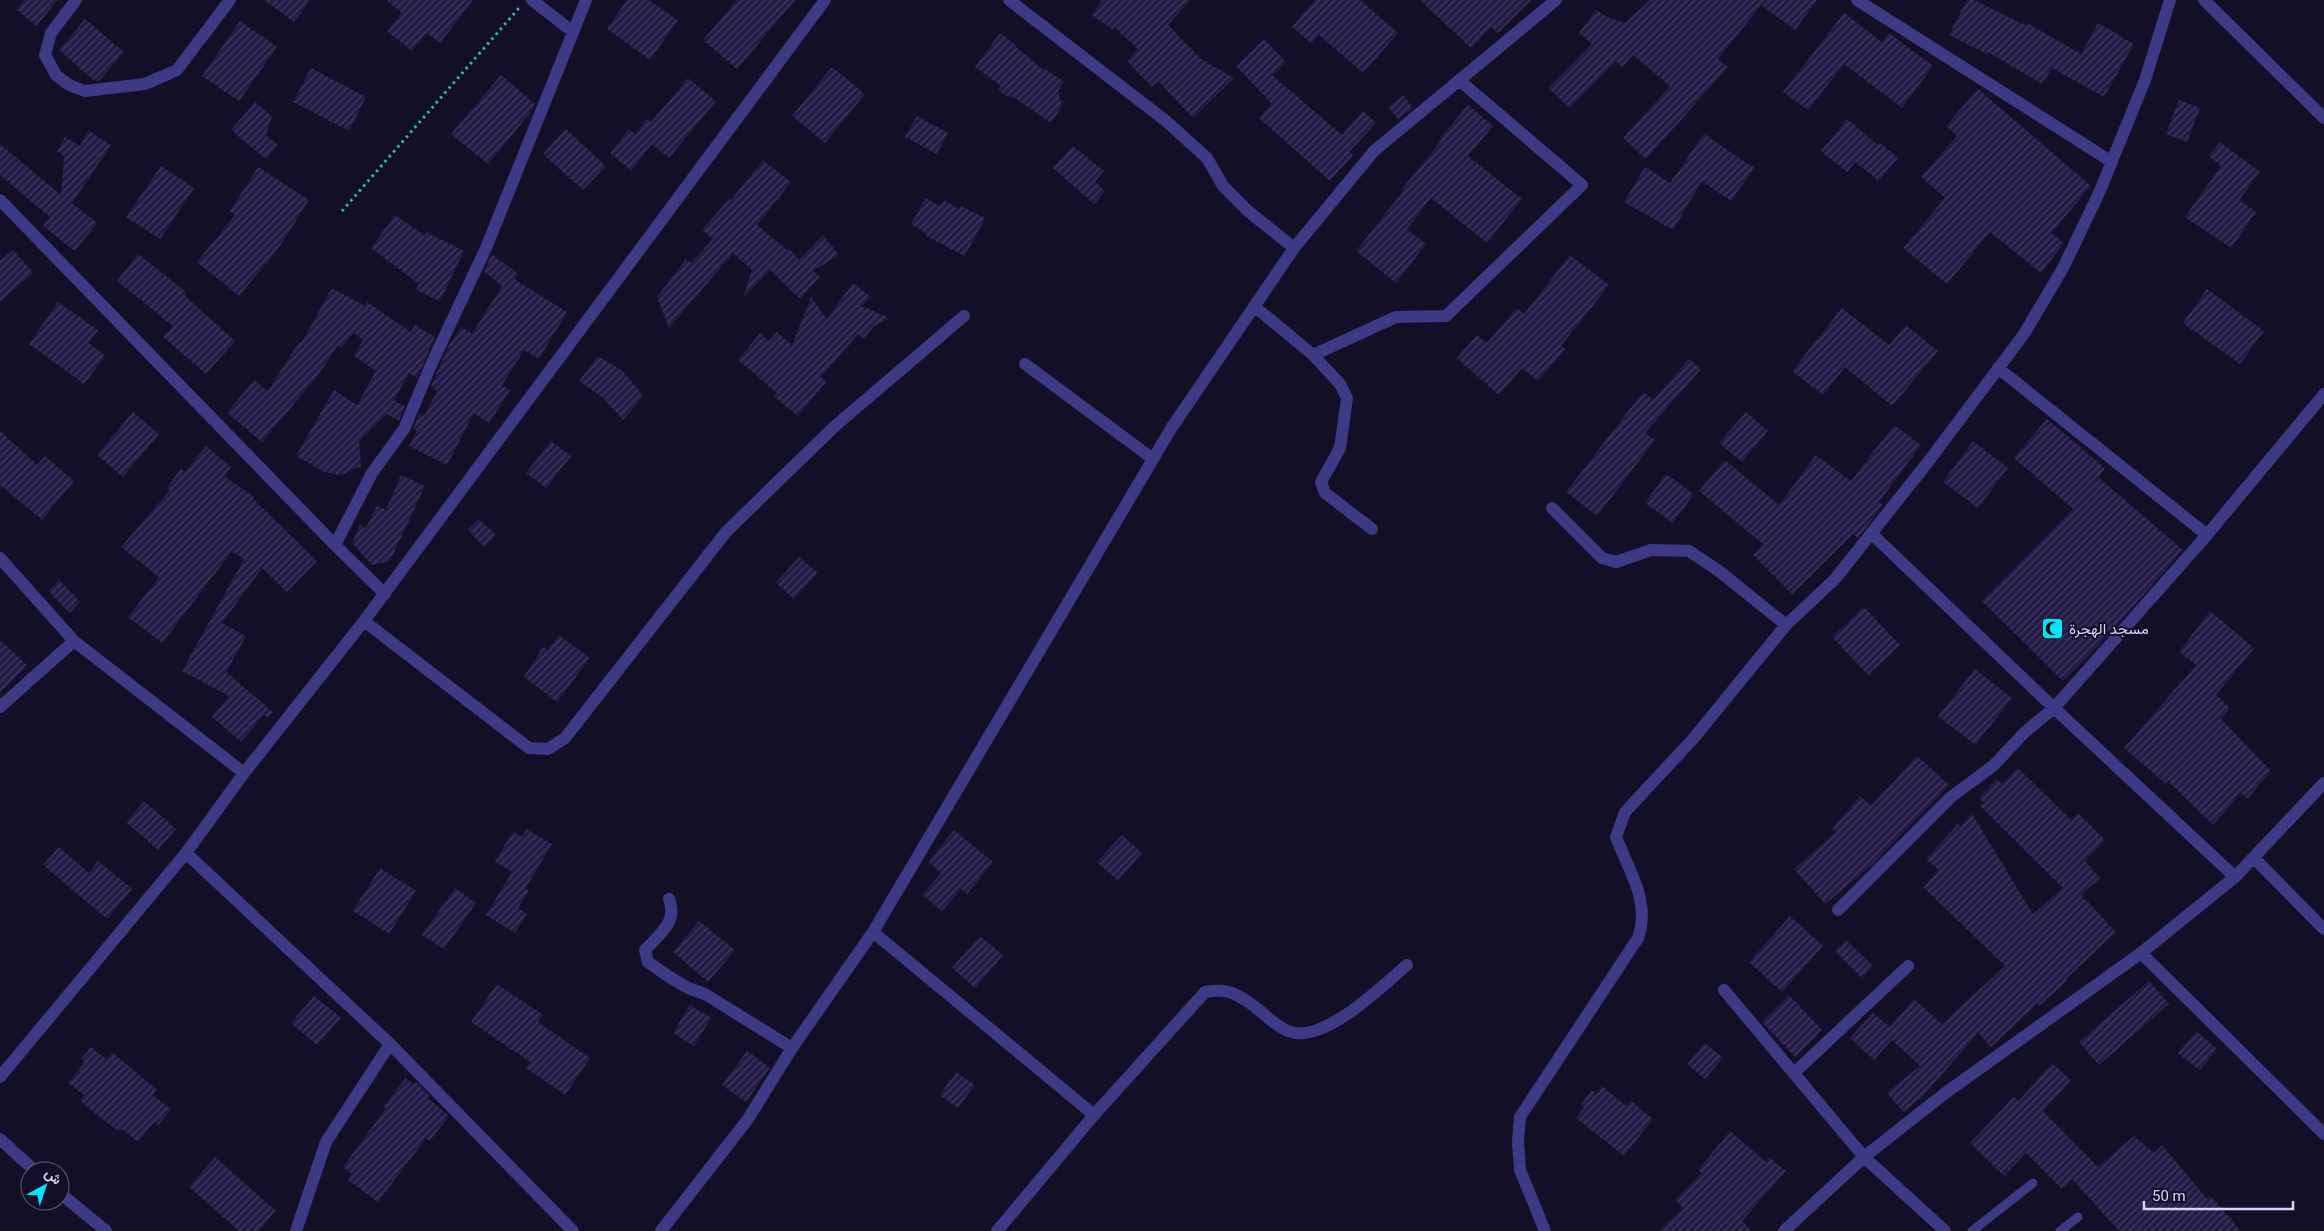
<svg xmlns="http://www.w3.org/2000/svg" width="2324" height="1231" font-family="Roboto,Vazirmatn,sans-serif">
  <defs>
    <pattern id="building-hatch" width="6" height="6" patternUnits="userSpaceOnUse" patternTransform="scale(1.25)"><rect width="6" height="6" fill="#241b47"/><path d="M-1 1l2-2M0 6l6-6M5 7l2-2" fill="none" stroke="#433b63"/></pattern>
  </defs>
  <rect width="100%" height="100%" fill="#130f26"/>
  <path fill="url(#building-hatch)" d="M24,0H58L36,26L16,9Z
    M264,0H310L294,22Z
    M386,0H473L440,43L427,33L412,51L387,31L402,13Z
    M627,0H649L678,20L650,60L607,29Z
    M737,0H795L737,69L703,40Z
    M1102,0H1190L1168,25L1200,58L1234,78L1193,118L1158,81L1152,87L1127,61L1138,49L1114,27L1113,30L1092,15Z
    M1315,0H1360L1398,33L1363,73L1319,35L1312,44L1292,27Z
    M1420,0H1531L1498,33L1491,27L1471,48Z
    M1650,0H1817L1795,30L1761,5L1718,59L1728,67L1646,159L1623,138L1670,86L1633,55L1622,67L1616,61L1570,108L1548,88L1592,44L1579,33L1596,10L1607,17L1625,23Z
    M1967,0H1974L2027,26L2029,24L2081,54L2098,23L2134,44L2104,97L2052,68L2042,84L1988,52L1987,54L1949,35Z
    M1844,13L1882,42L1889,33L1933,66L1902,108L1844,64L1808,110L1783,92Z
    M85,19L124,52L99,81L96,82L59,50Z
    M240,21L277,47L239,101L202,76Z
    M1000,33L1017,46L1016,47L1043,70L1044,68L1064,82L1058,91L1062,106L1051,123L1015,98L1005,95L998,90L1001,86L975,67Z
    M1264,39L1286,62L1272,75L1342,135L1363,111L1376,123L1349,152L1353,155L1330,181L1259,118L1272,104L1236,66Z
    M832,67L865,94L825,143L792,116Z
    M311,68L366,97L349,131L293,102Z
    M501,75L535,104L532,111L488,164L451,134Z
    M688,78L716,101L669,158L652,144L631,171L610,153L629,129L635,134L647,119L651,122Z
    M1978,89L2091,186L2051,233L2064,243L2041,273L1990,232L1947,284L1903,248L1945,198L1921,177L1957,136L1946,126Z
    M1403,95L1413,108L1398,119L1388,107Z
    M2179,100L2200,108L2187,142L2166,134Z
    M255,102L272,116L266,135L278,145L266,159L231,130Z
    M1468,105L1493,126L1468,156L1522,199L1487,243L1431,198L1407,229L1426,244L1396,283L1356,251L1404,190L1402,189L1441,141L1439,140Z
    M917,116L948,133L937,154L905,137Z
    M1847,119L1878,145L1880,143L1898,158L1879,181L1855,162L1847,172L1821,151Z
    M566,129L606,166L583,190L543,154Z
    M89,131L111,145L72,203L97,223L75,251L43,226L50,217L0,175V144L61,195L64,156L57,151L65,137L80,146Z
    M1704,134L1754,168L1731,201L1702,181L1673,230L1624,202L1645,167L1670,183Z
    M2220,142L2260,172L2239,200L2256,212L2231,248L2185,217L2221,166L2209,156Z
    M1073,146L1104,171L1095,182L1105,191L1094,204L1053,168Z
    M763,160L791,182L757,225L787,250L789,248L799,260L823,235L839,255L813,271L820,277L800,299L770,270L743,298L752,270L733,253L669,328L657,297L686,259L691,263L713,239L702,230L729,199L731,200Z
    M161,166L194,188L160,239L126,217Z
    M258,167L309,200L278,249L239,296L197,262L235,215L230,211Z
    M926,198L940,206L944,200L959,209L961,206L985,218L965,256L926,236L927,234L911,224Z
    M395,215L425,236L426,232L464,251L440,301L416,290L419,284L371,248Z
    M13,250L33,273L0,302V261Z
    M138,254L186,292L184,295L235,341L206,374L163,337L173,326L117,281Z
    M492,254L518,274L514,279L567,312L539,359L524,350L502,385L510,390L489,423L474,413L447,465L409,446L417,431L413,429L419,414L424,416L437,391L431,386L449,345L461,327L472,334L502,286L484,271Z
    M1570,255L1609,285L1561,346L1565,349L1538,381L1522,368L1499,395L1457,358L1477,335L1487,343L1517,308L1524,314Z
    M853,283L871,297L861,306L889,318L873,327L864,339L858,334L821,377L826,382L798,416L774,397L777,393L738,360L760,333L769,341L777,332L792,345L811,297L827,319Z
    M332,288L365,306L367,302L411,332L415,325L435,337L417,378L409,373L394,400L405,406L399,421L387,414L359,441L361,466L341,475L324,472L296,456L334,390L357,405L376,371L354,356L363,340L354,333L341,348L338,345L319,374L262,442L227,413L254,380L268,391L299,342L301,343Z
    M2207,289L2264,331L2240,364L2183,323Z
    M58,302L98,330L89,343L105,356L84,384L29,344Z
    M1842,308L1889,345L1906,325L1938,351L1892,406L1845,367L1823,395L1792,371Z
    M598,356L623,371L643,396L623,420L603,398L579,381Z
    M1689,359L1701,369L1645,433L1655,440L1597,516L1566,492L1643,392L1653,400Z
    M133,412L159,434L123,477L97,455Z
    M1746,412L1768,431L1742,462L1719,443Z
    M2047,419L2105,468L2098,477L2183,550L2099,645L2063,681L1982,601L2073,509L2014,458Z
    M1894,425L1921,445L1879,502L1883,505L1858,538L1853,534L1792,594L1753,555L1764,545L1699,491L1725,460L1779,505L1816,455L1851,481Z
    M0,431L37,465L45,456L74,481L42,520L0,485Z
    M551,441L571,456L546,488L526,473Z
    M1973,441L2008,468L1978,508L1943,482Z
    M206,446L231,467L224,476L254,497L253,499L317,561L287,592L262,568L222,623L246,636L226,672L273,712L268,718L264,715L241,742L212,717L229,696L182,671L244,559L232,551L162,643L128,617L159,577L121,547L170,490L167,487L181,469L185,472Z
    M1666,474L1694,494L1673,523L1645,503Z
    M401,475L425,486L390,561L372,565L352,543L360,525L366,528L377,506L386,510Z
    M479,519L496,535L484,547L468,530Z
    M799,557L818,573L794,599L776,583Z
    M59,580L80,601L70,613L48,591Z
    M1864,607L1900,645L1868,675L1832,637Z
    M2210,611L2254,648L2216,695L2230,708L2221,719L2271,771L2247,799L2241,793L2213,825L2168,781L2166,784L2124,748L2196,665L2179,652Z
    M559,635L590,658L557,702L524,677L543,647L548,650Z
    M0,640L27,665L0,693Z
    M1975,669L2012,698L1975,745L1938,716Z
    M1917,756L1949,785L1872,865L1825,904L1794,869L1836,832L1832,828L1860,796L1871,806Z
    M2018,768L2071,820L2078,813L2105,840L2085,861L2100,878L2081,895L2116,932L2066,979L2067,981L2039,1006L2037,1004L1991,1047L1978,1033L1923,1096L1903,1112L1887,1093L1920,1066L1892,1040L1874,1060L1850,1038L1873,1013L1890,1027L1914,999L1942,1024L2005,966L1923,887L1939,870L1926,859L1958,824L1960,827L1972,814L2033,914L2063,888L1980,806L1984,803L1979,798L1997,779L2002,784Z
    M144,801L176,829L158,850L126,822Z
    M526,829L552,844L525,889L529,891L518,908L527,914L515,933L486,915L512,872L495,862L513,831L522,837Z
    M954,830L993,862L967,894L961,889L942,911L922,895L941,873L928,862Z
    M1122,835L1142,853L1118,881L1097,862Z
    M59,847L89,873L98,861L132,889L107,919L43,865Z
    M380,868L416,891L389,934L353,911Z
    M455,888L476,903L444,949L422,935Z
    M1790,916L1823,946L1782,992L1749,962Z
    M699,921L735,950L708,982L673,952Z
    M980,936L1003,955L975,988L952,968Z
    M1846,940L1873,966L1862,978L1835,951Z
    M2149,981L2169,1004L2099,1065L2079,1042Z
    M497,984L543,1015L538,1022L590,1058L565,1095L526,1068L530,1062L471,1022Z
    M1789,995L1822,1030L1795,1057L1762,1022Z
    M314,996L341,1018L317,1045L291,1023Z
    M690,1005L711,1018L694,1046L673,1033Z
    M2196,1031L2217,1049L2200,1070L2178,1053Z
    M1705,1043L1723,1058L1705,1079L1687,1064Z
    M91,1047L106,1059L112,1052L157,1090L153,1095L171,1109L158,1125L154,1122L138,1142L122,1129L118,1131L80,1101L84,1095L68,1083L84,1063L82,1058Z
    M747,1051L770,1068L746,1102L722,1085Z
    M2052,1063L2071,1080L2043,1111L2098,1167L2134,1136L2154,1153L2162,1145L2207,1199L2211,1196L2241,1231H2119L2072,1179L2062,1189L2026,1153L2004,1176L1970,1143L2014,1097L2019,1101Z
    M956,1072L975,1085L958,1108L940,1095Z
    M406,1078L414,1084L416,1082L430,1096L428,1098L449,1116L430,1141L426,1138L378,1202L348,1180L352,1174L343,1167L386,1108L384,1106Z
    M1602,1086L1626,1106L1631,1101L1653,1119L1624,1156L1576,1118L1584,1108L1581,1105L1592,1090L1596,1094Z
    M1730,1131L1766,1162L1770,1158L1786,1171L1742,1221L1752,1231H1659L1683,1208L1675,1200L1702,1173L1698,1170Z
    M215,1157L276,1211L258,1231H239L189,1187Z"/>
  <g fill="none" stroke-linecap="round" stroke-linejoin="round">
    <path stroke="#2fb8b0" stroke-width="3" stroke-dasharray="2.5 4" stroke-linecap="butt" d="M342,211L519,8"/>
    <path stroke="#3d3a85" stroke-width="9" d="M1972,1231L2033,1183
      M2060,1231L2078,1217"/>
    <path stroke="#3d3a85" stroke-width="12" d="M76,0L51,33L45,55L56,75L69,85L85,91L145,84L177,70L230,0
      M532,0L573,32
      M1009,0L1166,121L1207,158L1223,186L1248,211L1294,248
      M1857,0L2112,162
      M2204,0L2324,118
      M0,200L335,545
      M1254,306L1313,355L1340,384L1347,398L1340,448L1321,482L1325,493L1372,529
      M1313,355L1396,317L1446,316L1582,185L1459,80
      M1025,364L1153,459
      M1998,368L2207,535
      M1552,508L1602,558L1616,562L1651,550L1689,551L1719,571L1786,625
      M0,558L74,641L244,773
      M385,594L335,545L372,473L404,429L431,365L486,248L586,0
      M364,621L529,748L548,749L565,738L726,532L835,426L964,316
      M0,707L74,641
      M186,853L390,1044L573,1231
      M2254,858L2324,929
      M2235,877L2054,708L2207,535L2324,394
      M669,899C678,922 660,934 645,950L648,962L668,976L688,988L705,994L792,1048
      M1838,910L1951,797L1993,766L2024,733L2054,708L1872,534
      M873,932L1094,1115
      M2141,953L2324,1134
      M1724,990L1864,1157L1945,1231
      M1794,1073L1908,966
      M0,1077L186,853L244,773L364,621L825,0
      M0,1139L35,1171
      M60,1193L106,1231
      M296,1231L326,1142L390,1044
      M661,1231L748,1119L792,1048L873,932L1172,427L1294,248L1374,151L1556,0
      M997,1231L1094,1115L1205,992C1228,988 1235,993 1254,1006C1265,1015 1281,1031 1295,1033C1330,1038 1382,986 1407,965
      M1545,1231L1520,1170L1518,1141L1520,1117L1638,938C1651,902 1629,871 1616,837L1625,812L1693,739L1786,625L1835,579L1928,462L2024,334L2063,268L2099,193L2145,80L2170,0
      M1784,1231L1864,1157L1944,1094L2141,953L2235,877L2324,783"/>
  </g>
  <defs>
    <symbol id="mosque-square" viewBox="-11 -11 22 22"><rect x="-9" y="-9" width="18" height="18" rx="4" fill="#00e5ff" stroke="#130f26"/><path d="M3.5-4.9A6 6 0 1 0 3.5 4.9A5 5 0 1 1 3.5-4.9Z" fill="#111"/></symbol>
  </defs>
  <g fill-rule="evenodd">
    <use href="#mosque-square" x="2040" y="616" width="25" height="25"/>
  </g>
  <g text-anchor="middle" stroke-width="4" stroke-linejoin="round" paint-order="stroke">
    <g font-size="15" fill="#d9d4ff" stroke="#130f26" text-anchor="start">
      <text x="2069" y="634">مسجد الهجرة</text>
    </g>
  </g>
  <g transform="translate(45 1186) rotate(40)"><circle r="24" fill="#130f26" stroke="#625e7d"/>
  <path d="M0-4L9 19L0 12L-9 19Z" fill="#00e5ff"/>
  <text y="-8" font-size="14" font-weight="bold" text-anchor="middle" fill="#d9d4ff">ش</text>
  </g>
  <path d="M2144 1201v8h149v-8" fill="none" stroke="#d9d4ff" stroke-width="2.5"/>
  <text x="2152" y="1201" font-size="15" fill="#d9d4ff" stroke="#130f26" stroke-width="4" paint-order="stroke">50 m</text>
</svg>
